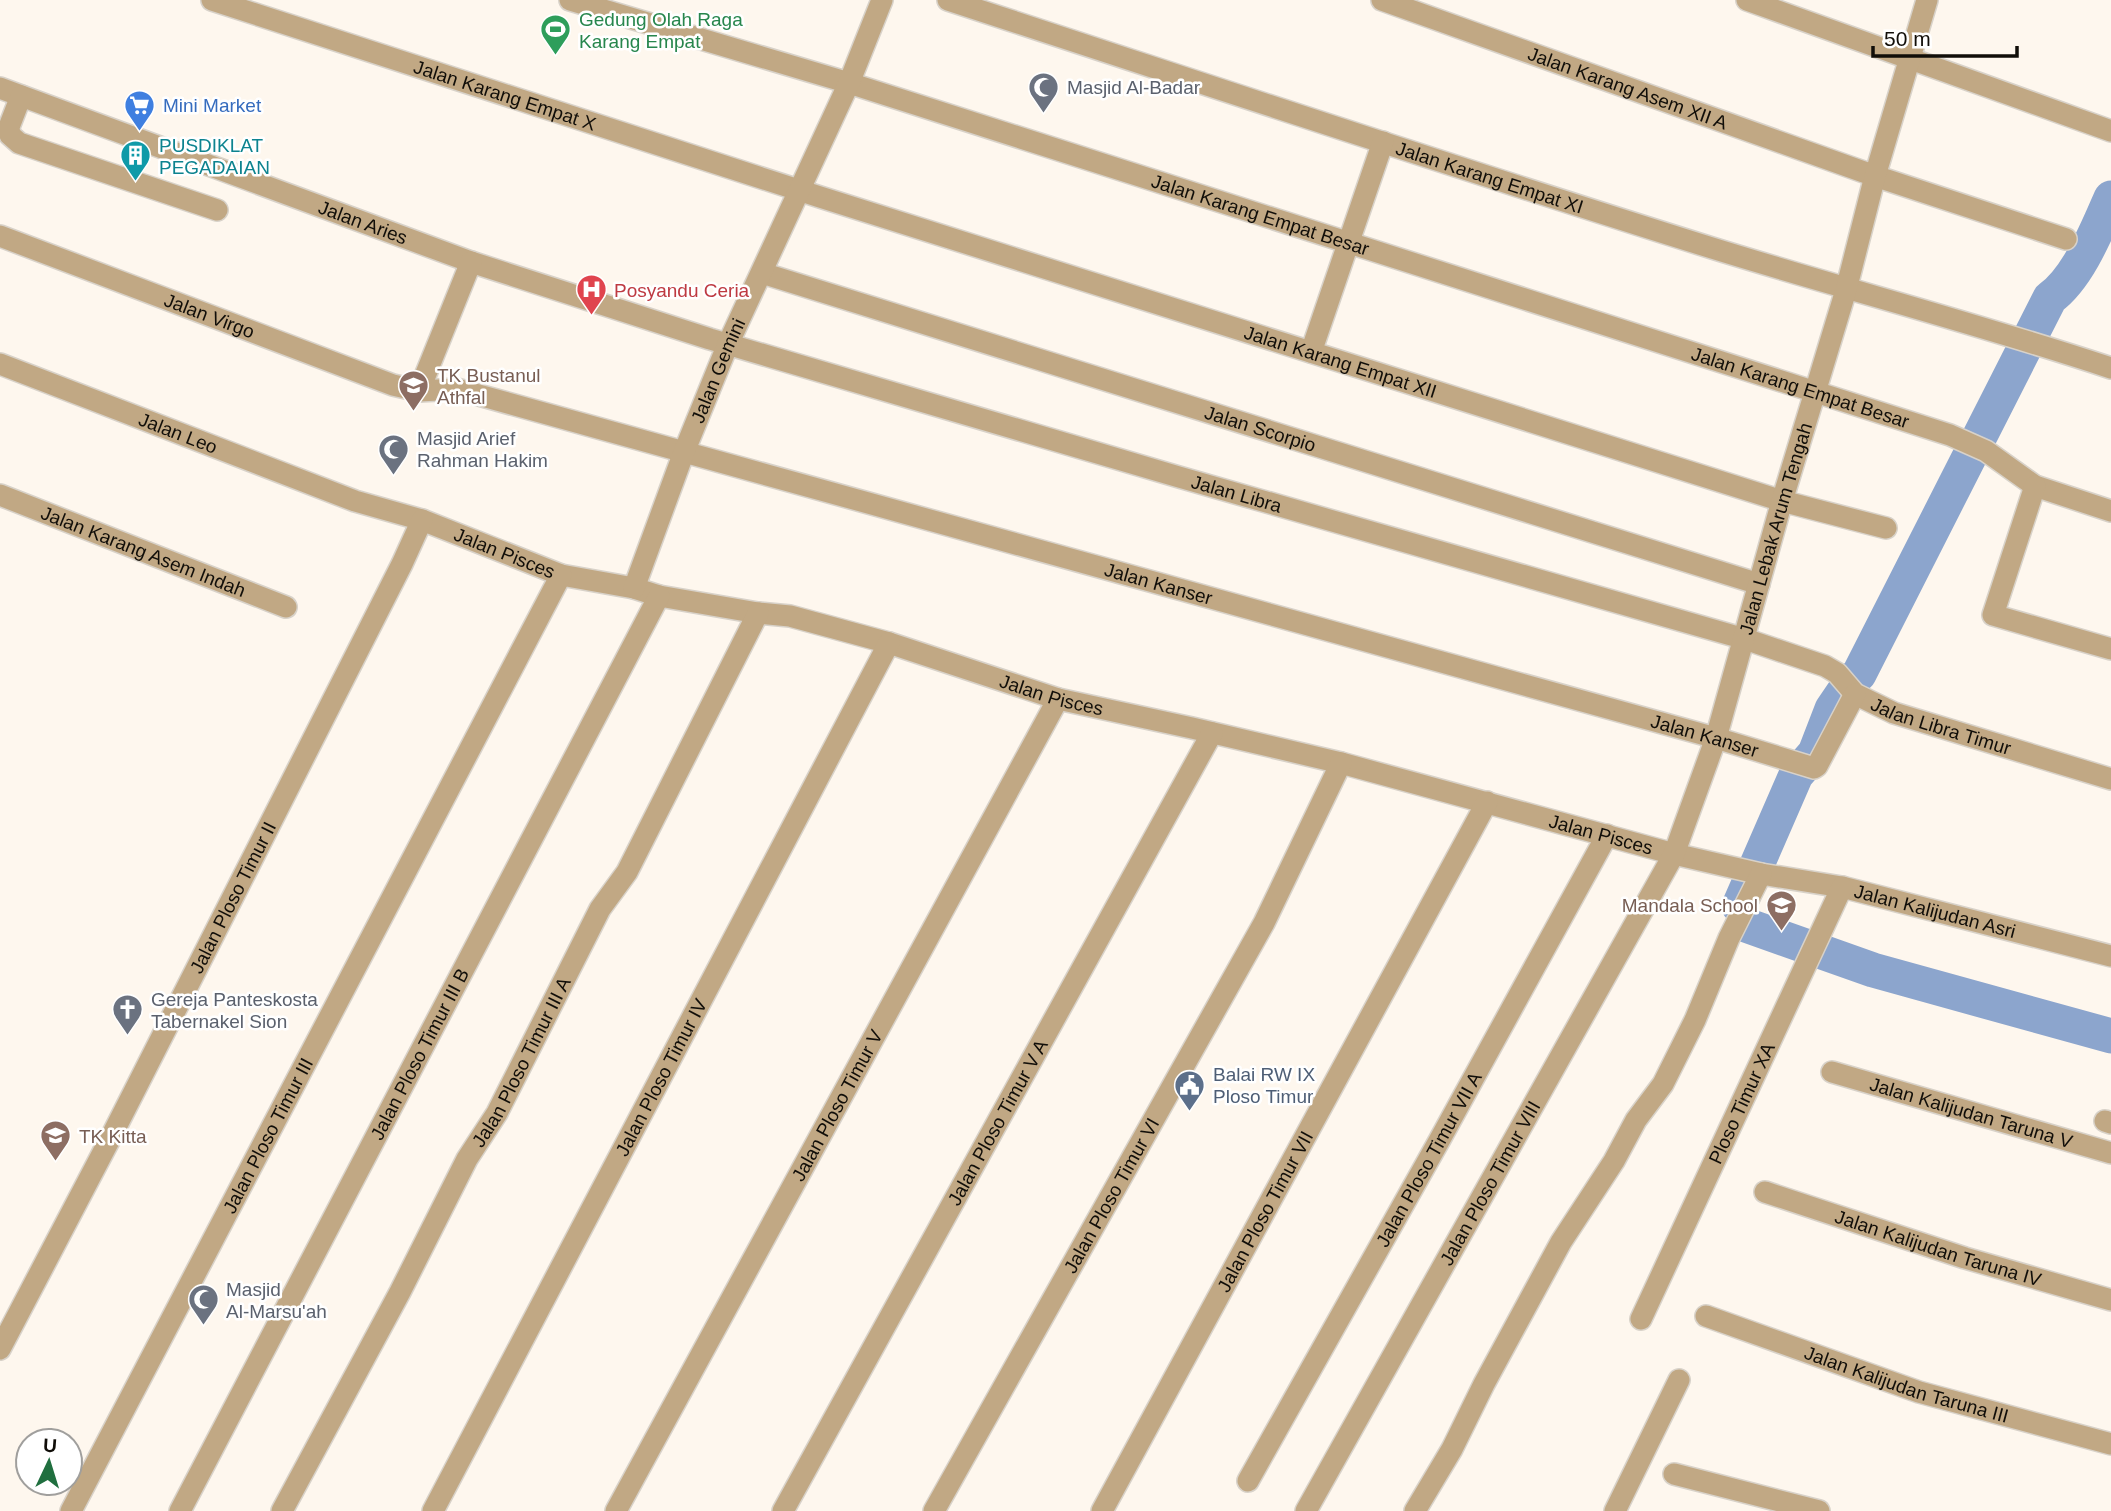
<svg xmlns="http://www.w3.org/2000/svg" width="2111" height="1511" font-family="Arial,sans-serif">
  <rect width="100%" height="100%" fill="#fef7ee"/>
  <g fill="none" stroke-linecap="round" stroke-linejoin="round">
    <path stroke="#8ca5cd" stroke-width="35" d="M1739,906L1796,775L1815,753L1832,709L1851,681L1859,674L2050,298C2078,278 2097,230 2111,198
      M1743,924L1873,970L2111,1036"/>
    <defs>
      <g id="street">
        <path id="s1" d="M212,0L820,197L1782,501L1886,528"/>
        <path id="s2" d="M570,0L849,83L1950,435L1986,451L2035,486L2111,511"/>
        <path id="s3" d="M948,0C1202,83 1456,168 1712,248C1844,289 1979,324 2111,368"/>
        <path id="s4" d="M1382,0L1875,176L2066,239"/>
        <path d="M1747,0L2111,131"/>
        <path id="s5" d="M0,88L471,262L710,339L1179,477L1745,639L1825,666L1837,673L1855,694L1894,713L2111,779"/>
        <path d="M21,96L9,127L10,135L19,143L217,210"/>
        <path id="s6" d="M0,236L393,385L419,391L457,389L1716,738L1814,768L1817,766L1855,694"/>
        <path id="s7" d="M762,273L1759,584"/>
        <path d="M1311,352L1383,142"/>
        <path id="s8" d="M0,364L355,501L422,520L561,575L634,588L659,596L758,613L790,616L889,643L1058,699L1192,728L1341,763L1674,854L1761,874L1842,887L2111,956"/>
        <path d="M419,391L471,262"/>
        <path d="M2035,486L1993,615L2111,649"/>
        <path id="s9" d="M0,495L286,607"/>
        <path id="s10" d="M634,588L684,452L728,344L849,83L882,0"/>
        <path id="s11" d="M1832,1072L2111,1153"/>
        <path d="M2105,1121L2111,1123"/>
        <path id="s12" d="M1765,1192L1965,1258L2111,1300"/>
        <path id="s13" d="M1706,1316L1919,1392L2111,1444"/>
        <path id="s14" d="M1641,1319L1842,887"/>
        <path id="s15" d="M0,1349L110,1139L402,564L422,520"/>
        <path d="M1674,1474L1819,1511"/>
        <path id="s16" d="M1248,1481L1439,1141L1607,835"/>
        <path id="s17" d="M71,1511L561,575"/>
        <path id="s18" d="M180,1511L659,596"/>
        <path id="s19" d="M282,1511L400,1292L467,1159L497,1113L600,909L627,872L758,613"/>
        <path id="s20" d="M433,1511L889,643"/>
        <path id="s21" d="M616,1511L1058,699"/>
        <path id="s22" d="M783,1511L1212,733"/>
        <path id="s23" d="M934,1511L1264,923L1341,763"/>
        <path id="s24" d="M1102,1511L1487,802"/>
        <path id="s25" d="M1306,1511L1674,854L1716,738L1782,501L1846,290L1875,176L1927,0"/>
        <path d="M1415,1511L1452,1449L1484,1384L1561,1242L1614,1161L1636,1120L1663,1084L1695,1020L1729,938L1761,874"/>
        <path d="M1615,1511L1679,1380"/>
      </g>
    </defs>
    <use href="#street" stroke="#d8d2c9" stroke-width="24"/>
    <use href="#street" stroke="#c1a884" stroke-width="21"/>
  </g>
  <defs>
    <symbol id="stadium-pin" viewBox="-11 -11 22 30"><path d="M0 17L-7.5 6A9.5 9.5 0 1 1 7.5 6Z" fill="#2e9e5b" stroke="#fff"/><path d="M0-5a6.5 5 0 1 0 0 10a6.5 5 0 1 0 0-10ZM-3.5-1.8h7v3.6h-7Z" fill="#fff"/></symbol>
    <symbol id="mosque-pin" viewBox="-11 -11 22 30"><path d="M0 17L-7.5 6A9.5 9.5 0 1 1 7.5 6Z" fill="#6b7280" stroke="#fff"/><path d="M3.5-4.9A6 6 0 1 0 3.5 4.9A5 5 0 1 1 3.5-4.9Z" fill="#fff"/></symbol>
    <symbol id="supermarket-pin" viewBox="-11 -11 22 30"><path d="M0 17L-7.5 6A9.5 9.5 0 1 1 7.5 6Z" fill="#3f7fe0" stroke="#fff"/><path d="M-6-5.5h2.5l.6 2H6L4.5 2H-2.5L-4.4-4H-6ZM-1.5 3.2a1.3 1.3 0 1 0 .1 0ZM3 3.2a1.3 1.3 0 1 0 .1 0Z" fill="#fff"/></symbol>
    <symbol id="building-pin" viewBox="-11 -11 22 30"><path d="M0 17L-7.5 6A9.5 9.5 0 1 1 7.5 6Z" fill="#0f9aa8" stroke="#fff"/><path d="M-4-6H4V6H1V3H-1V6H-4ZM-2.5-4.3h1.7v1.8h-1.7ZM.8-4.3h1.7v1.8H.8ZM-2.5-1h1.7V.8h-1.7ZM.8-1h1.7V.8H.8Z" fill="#fff"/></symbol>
    <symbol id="hospital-pin" viewBox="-11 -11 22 30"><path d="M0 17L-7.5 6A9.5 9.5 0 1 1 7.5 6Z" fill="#e0444e" stroke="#fff"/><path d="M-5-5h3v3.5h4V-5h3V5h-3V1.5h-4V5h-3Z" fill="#fff"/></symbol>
    <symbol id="school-pin" viewBox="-11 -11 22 30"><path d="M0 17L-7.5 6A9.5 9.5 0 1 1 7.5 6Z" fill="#8d6e63" stroke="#fff"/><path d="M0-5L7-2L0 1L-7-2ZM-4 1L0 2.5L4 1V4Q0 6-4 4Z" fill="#fff"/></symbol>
    <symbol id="church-pin" viewBox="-11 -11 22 30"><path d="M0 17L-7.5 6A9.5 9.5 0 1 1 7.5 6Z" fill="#6b7280" stroke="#fff"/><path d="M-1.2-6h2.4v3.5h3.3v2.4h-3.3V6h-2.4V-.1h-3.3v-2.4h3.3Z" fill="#fff"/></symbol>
    <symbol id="civic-pin" viewBox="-11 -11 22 30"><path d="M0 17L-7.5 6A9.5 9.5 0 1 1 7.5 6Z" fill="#5c6f8a" stroke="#fff"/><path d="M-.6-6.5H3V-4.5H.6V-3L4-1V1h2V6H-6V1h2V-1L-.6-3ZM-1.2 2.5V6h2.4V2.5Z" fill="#fff"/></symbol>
  </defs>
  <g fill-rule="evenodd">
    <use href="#stadium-pin" x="538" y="12" width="35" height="47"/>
    <use href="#mosque-pin" x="1026" y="70" width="35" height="47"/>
    <use href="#supermarket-pin" x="122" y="88" width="35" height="47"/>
    <use href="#building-pin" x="118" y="138" width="35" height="47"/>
    <use href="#hospital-pin" x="574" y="272" width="35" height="47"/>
    <use href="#school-pin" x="396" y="368" width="35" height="47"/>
    <use href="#mosque-pin" x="376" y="432" width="35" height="47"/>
    <use href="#school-pin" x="1764" y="888" width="35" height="47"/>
    <use href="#church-pin" x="110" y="992" width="35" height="47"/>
    <use href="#civic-pin" x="1172" y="1068" width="35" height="47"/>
    <use href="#school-pin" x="38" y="1118" width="35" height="47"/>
    <use href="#mosque-pin" x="186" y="1282" width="35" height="47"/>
  </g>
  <g text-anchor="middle" stroke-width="5" stroke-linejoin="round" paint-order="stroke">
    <g font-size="19" fill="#27864d" stroke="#fff" text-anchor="start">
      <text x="579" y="26">Gedung Olah Raga<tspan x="579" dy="22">Karang Empat</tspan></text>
    </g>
    <g font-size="19" fill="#5b616d" stroke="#fff" text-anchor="start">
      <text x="1067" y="94">Masjid Al-Badar</text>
      <text x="417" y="445">Masjid Arief<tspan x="417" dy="22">Rahman Hakim</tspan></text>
      <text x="151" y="1006">Gereja Panteskosta<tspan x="151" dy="22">Tabernakel Sion</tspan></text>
      <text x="226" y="1296">Masjid<tspan x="226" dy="22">Al-Marsu'ah</tspan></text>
    </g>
    <g font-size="19" fill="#110e09" stroke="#fff">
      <text dy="7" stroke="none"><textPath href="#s4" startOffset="261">Jalan Karang Asem XII A</textPath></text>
      <text dy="7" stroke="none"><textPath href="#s1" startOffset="308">Jalan Karang Empat X</textPath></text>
      <text dy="7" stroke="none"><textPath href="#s3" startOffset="570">Jalan Karang Empat XI</textPath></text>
      <text dy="7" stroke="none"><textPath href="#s2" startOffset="723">Jalan Karang Empat Besar</textPath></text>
      <text dy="7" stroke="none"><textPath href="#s5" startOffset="387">Jalan Aries</textPath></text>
      <text dy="7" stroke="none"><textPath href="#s6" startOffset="224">Jalan Virgo</textPath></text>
      <text dy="7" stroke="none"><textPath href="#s1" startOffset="1185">Jalan Karang Empat XII</textPath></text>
      <text dy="7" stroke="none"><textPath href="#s10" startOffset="233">Jalan Gemini</textPath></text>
      <text dy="7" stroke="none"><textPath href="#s2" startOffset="1290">Jalan Karang Empat Besar</textPath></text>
      <text dy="7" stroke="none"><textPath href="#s7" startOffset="522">Jalan Scorpio</textPath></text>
      <text dy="7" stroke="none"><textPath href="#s8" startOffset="191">Jalan Leo</textPath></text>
      <text dy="7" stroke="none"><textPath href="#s5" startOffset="1302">Jalan Libra</textPath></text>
      <text dy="7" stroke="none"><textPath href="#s25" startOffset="1094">Jalan Lebak Arum Tengah</textPath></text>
      <text dy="7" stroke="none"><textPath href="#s9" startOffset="154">Jalan Karang Asem Indah</textPath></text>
      <text dy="7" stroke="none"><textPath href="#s8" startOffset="539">Jalan Pisces</textPath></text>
      <text dy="7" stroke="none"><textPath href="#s6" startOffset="1213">Jalan Kanser</textPath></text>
      <text dy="7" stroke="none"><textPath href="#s8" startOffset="1106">Jalan Pisces</textPath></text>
      <text dy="7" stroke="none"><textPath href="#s5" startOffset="2049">Jalan Libra Timur</textPath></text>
      <text dy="7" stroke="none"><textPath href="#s6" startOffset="1780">Jalan Kanser</textPath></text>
      <text dy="7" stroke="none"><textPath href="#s8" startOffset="1673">Jalan Pisces</textPath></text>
      <text dy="7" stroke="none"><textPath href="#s15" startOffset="508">Jalan Ploso Timur II</textPath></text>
      <text dy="7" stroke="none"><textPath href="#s8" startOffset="2016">Jalan Kalijudan Asri</textPath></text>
      <text dy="7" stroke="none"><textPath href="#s18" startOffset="516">Jalan Ploso Timur III B</textPath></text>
      <text dy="7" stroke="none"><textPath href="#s19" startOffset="509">Jalan Ploso Timur III A</textPath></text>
      <text dy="7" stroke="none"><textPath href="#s20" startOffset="490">Jalan Ploso Timur IV</textPath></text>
      <text dy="7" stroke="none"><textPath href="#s14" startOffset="238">Ploso Timur XA</textPath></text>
      <text dy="7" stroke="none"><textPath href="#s21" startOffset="462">Jalan Ploso Timur V</textPath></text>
      <text dy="7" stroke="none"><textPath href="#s11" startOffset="145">Jalan Kalijudan Taruna V</textPath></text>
      <text dy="7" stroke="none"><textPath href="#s22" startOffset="444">Jalan Ploso Timur V A</textPath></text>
      <text dy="7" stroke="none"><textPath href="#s17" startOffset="424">Jalan Ploso Timur III</textPath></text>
      <text dy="7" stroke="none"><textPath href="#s16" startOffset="369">Jalan Ploso Timur VII A</textPath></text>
      <text dy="7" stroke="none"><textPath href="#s25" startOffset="376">Jalan Ploso Timur VIII</textPath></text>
      <text dy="7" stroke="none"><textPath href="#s23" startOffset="362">Jalan Ploso Timur VI</textPath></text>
      <text dy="7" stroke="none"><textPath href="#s24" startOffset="341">Jalan Ploso Timur VII</textPath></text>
      <text dy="7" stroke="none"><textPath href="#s12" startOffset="182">Jalan Kalijudan Taruna IV</textPath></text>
      <text dy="7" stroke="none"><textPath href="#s13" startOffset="212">Jalan Kalijudan Taruna III</textPath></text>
    </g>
    <g font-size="19" fill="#366cbe" stroke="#fff" text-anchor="start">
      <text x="163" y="112">Mini Market</text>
    </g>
    <g font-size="19" fill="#0d838f" stroke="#fff" text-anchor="start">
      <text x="159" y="152">PUSDIKLAT<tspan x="159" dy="22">PEGADAIAN</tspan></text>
    </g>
    <g font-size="19" fill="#be3a42" stroke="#fff" text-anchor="start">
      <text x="614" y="297">Posyandu Ceria</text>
    </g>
    <g font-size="19" fill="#785e54" stroke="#fff" text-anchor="start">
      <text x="437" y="382">TK Bustanul<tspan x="437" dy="22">Athfal</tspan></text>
      <text x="1758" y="912" text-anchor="end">Mandala School</text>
      <text x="79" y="1143">TK Kitta</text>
    </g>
    <g font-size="19" fill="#4e5e75" stroke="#fff" text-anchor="start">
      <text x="1213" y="1081">Balai RW IX<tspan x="1213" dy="22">Ploso Timur</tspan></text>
    </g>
  </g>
  <g transform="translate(49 1462) rotate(4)"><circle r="33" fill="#ffffff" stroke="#a09f9d" stroke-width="2"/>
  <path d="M0-5L12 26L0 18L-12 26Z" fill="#206f3f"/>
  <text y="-10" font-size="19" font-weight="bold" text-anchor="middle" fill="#110e09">U</text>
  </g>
  <path d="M1873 46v10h144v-10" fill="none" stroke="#110e09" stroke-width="3.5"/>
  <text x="1884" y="46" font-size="21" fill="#110e09" stroke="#ffffff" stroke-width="5" paint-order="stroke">50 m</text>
</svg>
